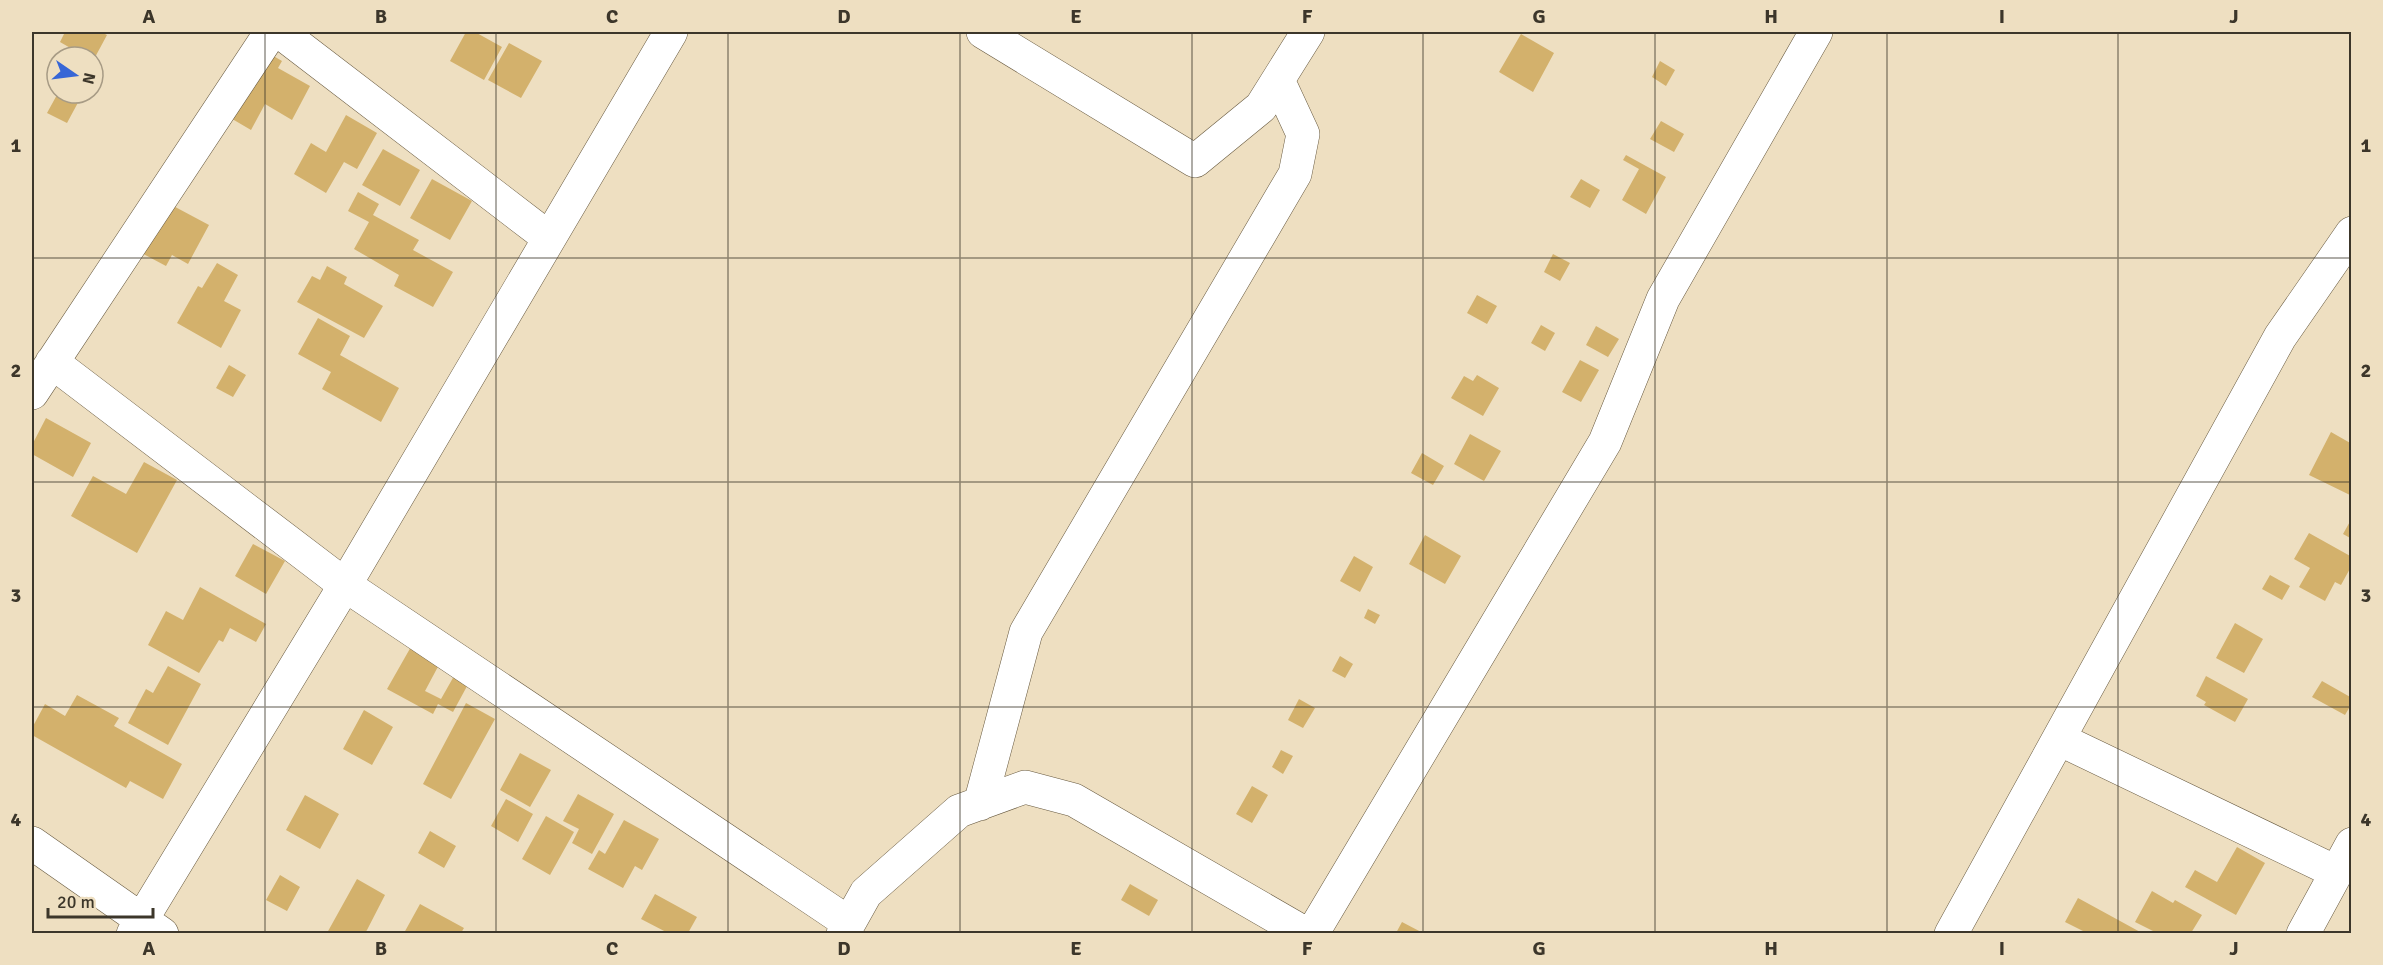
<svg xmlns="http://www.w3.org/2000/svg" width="2383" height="965" font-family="Signika,sans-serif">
  <rect width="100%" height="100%" fill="#eedfc1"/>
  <path fill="#d3b16c" d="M65,32H101L107,35L93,61V57H86L60,42Z
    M466,32H475L502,47L484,80L450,61Z
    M1521,34L1554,53L1533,92L1499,72Z
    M509,43L542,61L521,98L488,80Z
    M258,47L282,61L278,68L310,86L292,120L265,104L251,130L222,113Z
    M1660,61L1675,70L1666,86L1652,77Z
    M58,93H74L81,97L67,123L47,113Z
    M346,115L377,133L357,169L344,162L326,193L294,174L311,143L326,152Z
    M1661,121L1684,134L1674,152L1650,139Z
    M383,149L420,170L400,206L362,185Z
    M1626,155L1666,177L1646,214L1622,200L1639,169L1623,160Z
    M432,179L472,201L450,240L410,218Z
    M1581,179L1600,190L1590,208L1570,197Z
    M358,192L379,204L373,215L419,240L413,250L453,272L433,307L394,286L399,275L354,249L369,222L348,211Z
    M164,201L209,225L188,264L172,255L166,266L134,249Z
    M1553,254L1570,263L1560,281L1544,272Z
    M217,263L238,275L224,301L241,310L221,348L177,323L198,286L202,288Z
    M327,266L347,277L344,284L383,306L364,338L297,302L312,276L320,280Z
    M1477,295L1497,306L1487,324L1467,313Z
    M318,318L350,336L340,355L399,388L381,422L322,389L331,372L298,354Z
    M1541,325L1555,333L1545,351L1531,343Z
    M1596,326L1619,339L1608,357L1586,345Z
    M1580,360L1599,370L1581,402L1562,392Z
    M229,365L246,375L233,397L216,388Z
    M1477,375L1499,388L1483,416L1451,398L1464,376L1473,381Z
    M46,418L91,443L73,477L32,454V445Z
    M2331,432L2352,444V496L2309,475Z
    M1470,434L1501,451L1484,481L1454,464Z
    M1422,453L1444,466L1433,485L1411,473Z
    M144,462L177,480L137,553L71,516L93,476L126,494Z
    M2352,518V539L2343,534Z
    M2309,533L2352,557V565L2341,585L2335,582L2325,601L2299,587L2310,568L2294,559Z
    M1425,535L1461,556L1445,584L1409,564Z
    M253,544L285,561L266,594L235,576Z
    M1354,556L1373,567L1360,592L1340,581Z
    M2270,575L2290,586L2282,600L2262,589Z
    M200,587L266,624L256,642L230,628L223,642L219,640L199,673L148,645L166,611L183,620Z
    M1368,609L1380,615L1375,624L1364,618Z
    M2235,623L2263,639L2244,673L2216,658Z
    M412,645L441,661L425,691L441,699L458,669L472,677L453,712L438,704L433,714L387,689Z
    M1340,656L1353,664L1345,678L1332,671Z
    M168,666L201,684L168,745L128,723L146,689L153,693Z
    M2206,676L2248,699L2235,722L2204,705L2206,702L2196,696Z
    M2322,681L2352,698V703L2345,715L2312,697Z
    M77,695L119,718L114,726L182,764L163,799L130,781L126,788L32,735V728L45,704L65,716Z
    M1299,699L1315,708L1303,728L1288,720Z
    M466,703L495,719L451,799L423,784Z
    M364,710L393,727L372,765L343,749Z
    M1281,750L1293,756L1283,774L1272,767Z
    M520,753L551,770L530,807L500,790Z
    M1252,786L1268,795L1252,823L1236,814Z
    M578,794L614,814L592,854L572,843L579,829L563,821Z
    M305,795L339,814L320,849L286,830Z
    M506,799L533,814L518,842L491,826Z
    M546,816L574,832L550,875L522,859Z
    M624,820L659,839L642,870L635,866L623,888L588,869L599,850L605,854Z
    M430,831L456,846L444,868L418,853Z
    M2237,847L2265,863L2236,915L2185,887L2195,870L2217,882Z
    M280,875L300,887L287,911L266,900Z
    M357,879L385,895L367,930L365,933H327Z
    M1130,884L1158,900L1149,916L1121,900Z
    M2152,891L2173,903L2175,900L2202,915L2191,933H2157L2135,922Z
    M655,894L697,917L688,933H668L641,919Z
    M2078,898L2142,933H2087L2065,922Z
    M420,904L464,928L461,933H404Z
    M1402,922L1423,933H1396Z"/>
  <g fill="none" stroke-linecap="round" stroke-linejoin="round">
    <defs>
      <path id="minor" d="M280,32L549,238
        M983,32L1195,161L1261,107L1308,32
        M52,362L345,585L849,923
        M32,393L271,32
        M2059,739L2336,872
        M980,804L1026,632L1295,174L1303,134L1278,80
        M32,843L162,934
        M133,934L345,585L671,32
        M843,934L866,893L959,811L1025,787L1074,800L1306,934
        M1312,934L1605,442L1663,299L1816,32
        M1951,934L2280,337L2352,233
        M2303,934L2352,844"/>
    </defs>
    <use href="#minor" stroke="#685a40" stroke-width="34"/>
    <use href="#minor" stroke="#fff" stroke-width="33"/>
  </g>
  <path fill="none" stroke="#3c362a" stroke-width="1.5" stroke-opacity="0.55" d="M265,32V934M496,32V934M728,32V934M960,32V934M1192,32V934M1423,32V934M1655,32V934M1887,32V934M2118,32V934M32,258H2352M32,482H2352M32,707H2352"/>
  <rect width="2383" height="965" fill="none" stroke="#eedfc1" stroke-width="66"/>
  <g transform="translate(75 75) rotate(104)"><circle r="28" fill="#eedfc1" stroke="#a79b85" stroke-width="1.5"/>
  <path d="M0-4.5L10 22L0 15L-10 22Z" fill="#3766d6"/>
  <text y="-9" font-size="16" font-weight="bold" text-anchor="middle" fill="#3c362a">N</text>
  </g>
  <path d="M48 908v9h105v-9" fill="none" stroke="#3c362a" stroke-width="3"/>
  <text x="57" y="908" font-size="18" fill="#3c362a" stroke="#eedfc1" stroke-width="4.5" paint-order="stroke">20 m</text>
  <rect x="33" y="33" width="2317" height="899" fill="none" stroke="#3c362a" stroke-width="2"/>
  <g font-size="20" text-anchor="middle" font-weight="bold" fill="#3c362a">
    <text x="149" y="23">A</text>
    <text x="381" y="23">B</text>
    <text x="612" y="23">C</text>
    <text x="844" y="23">D</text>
    <text x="1076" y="23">E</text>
    <text x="1307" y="23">F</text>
    <text x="1539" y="23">G</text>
    <text x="1771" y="23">H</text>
    <text x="2002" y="23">I</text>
    <text x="2234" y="23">J</text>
    <text x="16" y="152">1</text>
    <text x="2366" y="152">1</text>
    <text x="16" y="377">2</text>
    <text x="2366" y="377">2</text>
    <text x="16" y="602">3</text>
    <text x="2366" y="602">3</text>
    <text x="16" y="826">4</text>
    <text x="2366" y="826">4</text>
    <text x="149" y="955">A</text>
    <text x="381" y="955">B</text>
    <text x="612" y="955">C</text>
    <text x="844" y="955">D</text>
    <text x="1076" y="955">E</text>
    <text x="1307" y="955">F</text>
    <text x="1539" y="955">G</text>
    <text x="1771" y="955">H</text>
    <text x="2002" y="955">I</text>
    <text x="2234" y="955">J</text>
  </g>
</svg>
